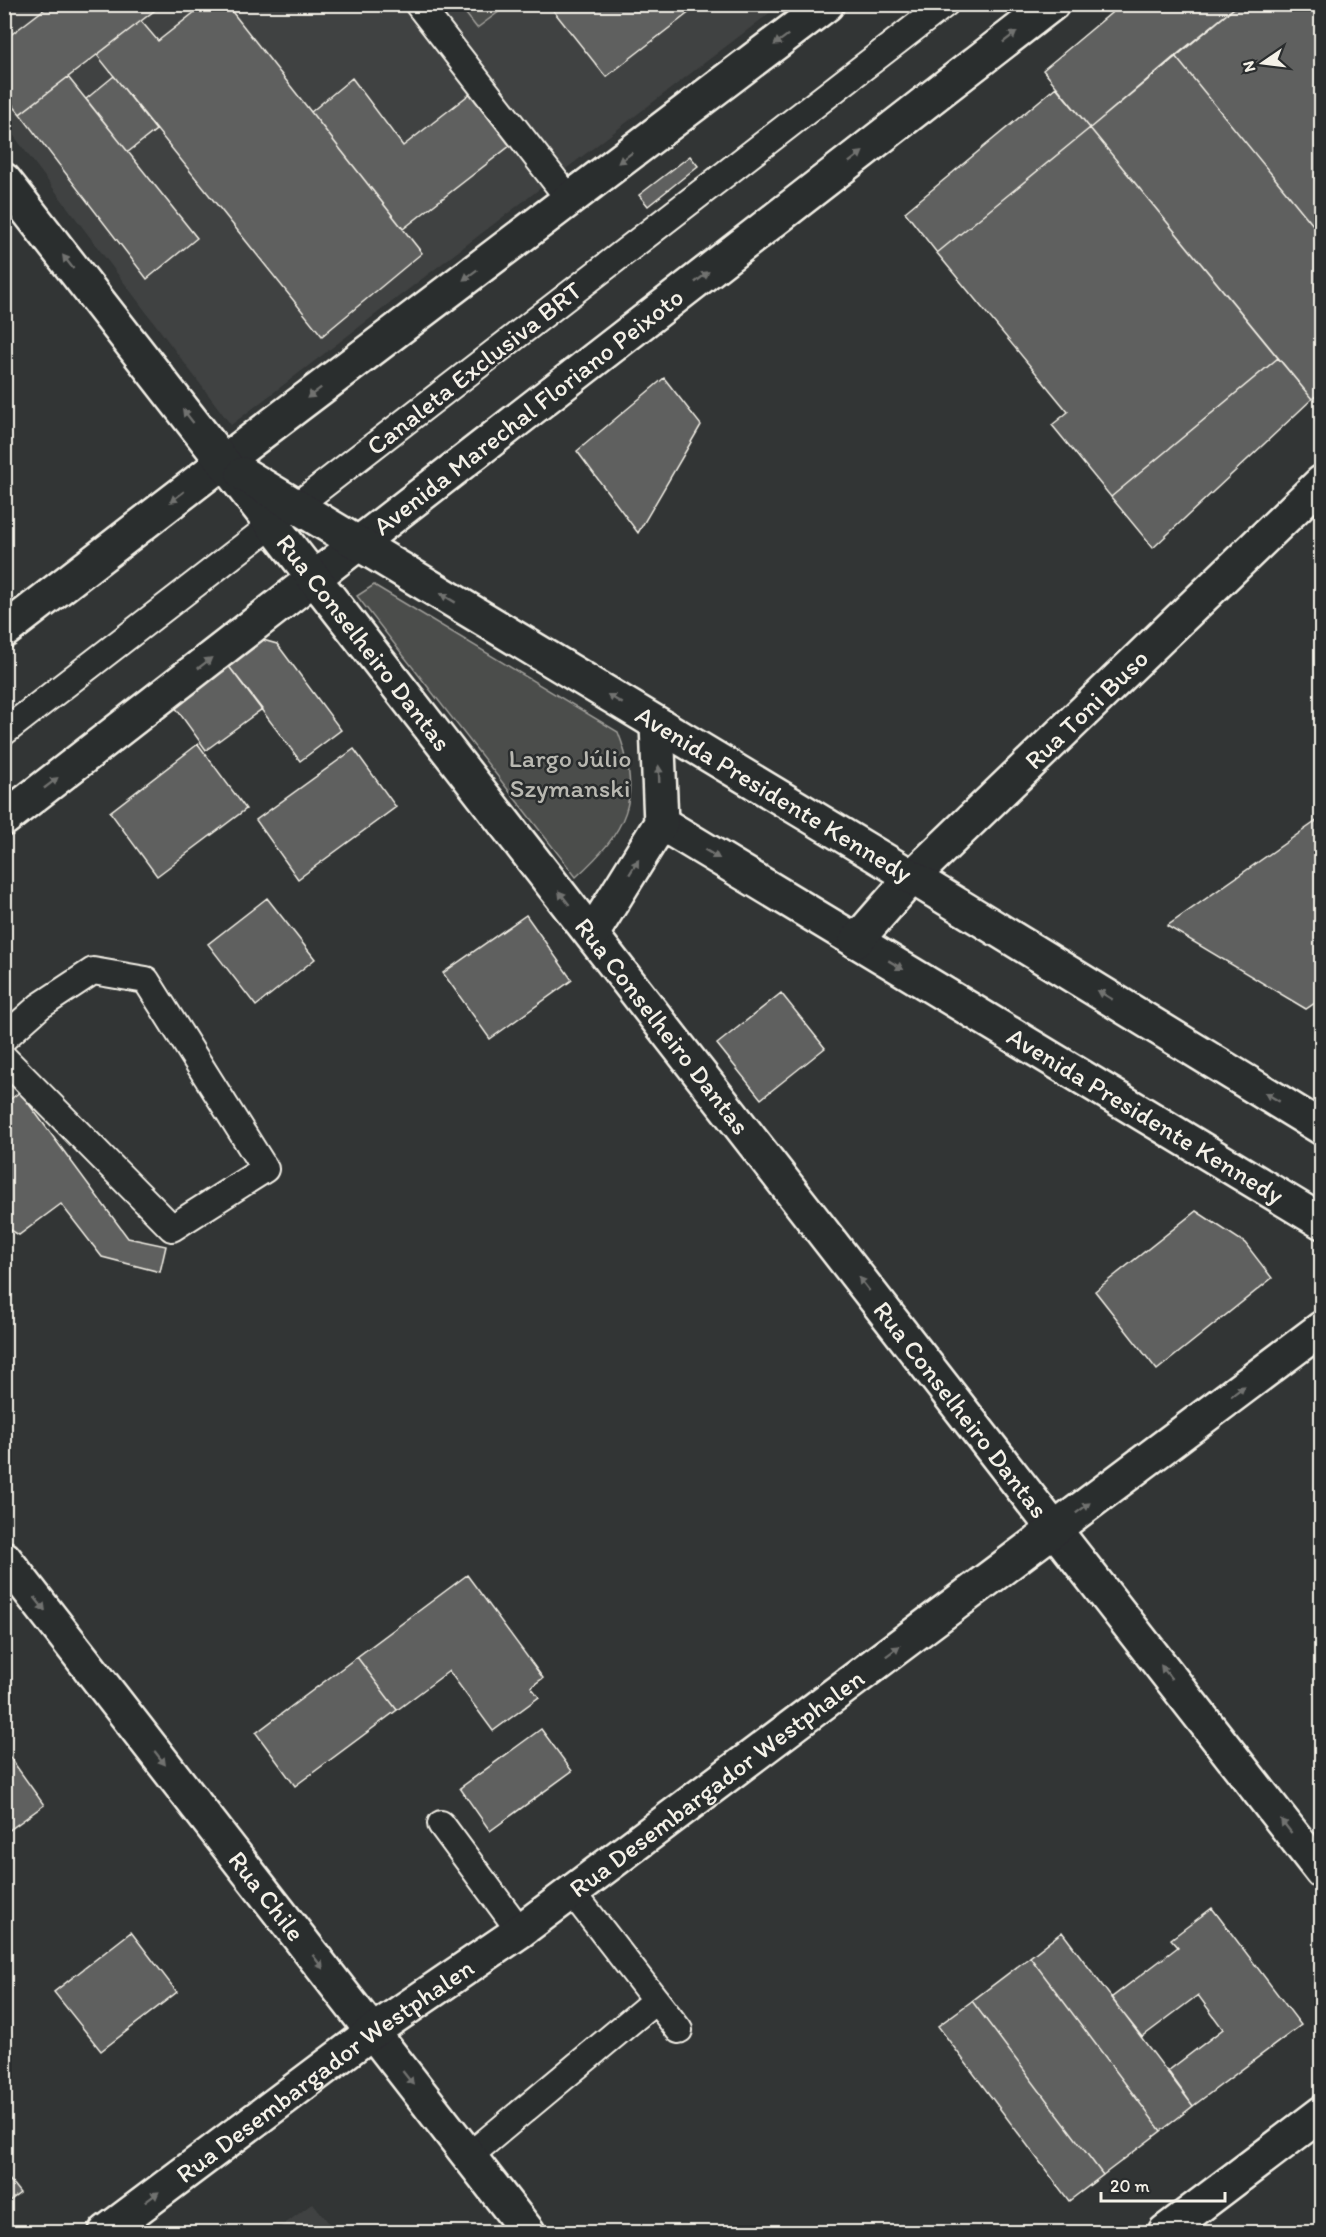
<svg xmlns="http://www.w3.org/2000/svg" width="1326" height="2237" font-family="Itim,sans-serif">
  <rect width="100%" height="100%" fill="#323535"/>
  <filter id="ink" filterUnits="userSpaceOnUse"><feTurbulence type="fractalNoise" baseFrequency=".0167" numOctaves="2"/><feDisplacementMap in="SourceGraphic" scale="12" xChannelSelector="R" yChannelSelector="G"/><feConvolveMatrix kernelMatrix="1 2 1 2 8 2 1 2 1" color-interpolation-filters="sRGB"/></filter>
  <g filter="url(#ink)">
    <path fill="#404242" d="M5,5H780L231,425L5,124Z
      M313,2203L336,2232H274Z"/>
    <path fill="#4b4d4c" stroke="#a09f9a" stroke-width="1.5" d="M459,5H508L477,28Z
      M374,585L618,732C644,798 626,832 576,877L357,596Z"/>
    <path fill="#5f605f" stroke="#f4f1e8" stroke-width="1.5" d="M51,4H163L20,114L4,94V40Z
      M205,4H226L422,253L322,336L97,55L141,21L158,41Z
      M548,4H700L606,77Z
      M1122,4H1239L1090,128L1043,70Z
      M1239,4H1322V236L1175,56Z
      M1175,56L1322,236V391L1312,399L1090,128Z
      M114,76L156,130L128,152L86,99Z
      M68,77L197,238L147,279L20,114Z
      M352,78L403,146L471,93L511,145L403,229L311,112Z
      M1056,87L1090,128L937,253L905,212Z
      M1090,128L1278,358L1111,497L1052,425L1068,412L937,253Z
      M690,156L698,166L648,206L639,195Z
      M1278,358L1312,399L1153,548L1111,497Z
      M664,378L701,425L638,533L577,451Z
      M263,640L277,644L341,730L300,761L224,660L249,641Z
      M224,660L262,709L206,750L170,700Z
      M198,744L246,809L157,876L110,812Z
      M354,749L396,807L298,879L256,820Z
      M1318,820L1322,825V998L1306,1009L1167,926Z
      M267,898L315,959L256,1006L208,944Z
      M526,915L572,980L490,1039L443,973Z
      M781,993L825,1048L761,1099L717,1044Z
      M20,1092L128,1238L166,1246L160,1272L102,1257L61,1204L19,1235L4,1226V1104Z
      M1196,1211L1245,1243L1272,1278L1157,1370L1095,1291Z
      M467,1575L543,1678L531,1687L539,1697L493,1731L449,1671L397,1710L357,1657Z
      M357,1657L397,1710L295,1786L256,1733Z
      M541,1729L572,1771L490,1831L460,1788Z
      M4,1749L44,1805L4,1834Z
      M1212,1908L1301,2025L1193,2106L1168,2071L1223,2029L1198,1995L1142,2037L1111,1998L1178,1947L1171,1939Z
      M131,1932L177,1992L101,2051L54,1992Z
      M1062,1932L1193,2106L1161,2131L1030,1957Z
      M1030,1957L1161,2131L1103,2175L972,2001Z
      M972,2001L1103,2175L1069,2201L938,2026Z
      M4,2173L20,2193L4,2205Z"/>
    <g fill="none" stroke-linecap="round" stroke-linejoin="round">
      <defs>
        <path id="lane" d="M418,4L570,200
          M4,732L945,4
          M4,1038L40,1006L93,971L146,980L265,1169L172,1228L4,1058
          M441,1824L520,1931
          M572,1892L679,2030
          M469,2156L656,2000"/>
        <g id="street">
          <path id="s1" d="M661,823L1322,1222"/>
          <path id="s2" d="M856,941L912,877L1322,482"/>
          <path d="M1165,2232L1322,2113"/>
        </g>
        <g id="secondary">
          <path d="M4,631L223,462L827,4"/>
          <path id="s3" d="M4,819L1052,4"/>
          <path d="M1054,1529L1322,1872"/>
          <path id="s4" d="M4,1558L528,2232"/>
        </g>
        <g id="primary">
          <path id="s5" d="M4,180L1054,1529"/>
          <path id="s6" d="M243,474L912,877L1322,1128"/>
          <path d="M592,934L661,823L657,724"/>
          <path id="s7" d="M106,2232L372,2032L520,1931L1322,1328"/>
        </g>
      </defs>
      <use href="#lane" stroke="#f4f1e8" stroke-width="30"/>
      <use href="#street" stroke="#f4f1e8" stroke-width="38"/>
      <use href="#secondary" stroke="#f4f1e8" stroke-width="38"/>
      <use href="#primary" stroke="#f4f1e8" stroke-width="38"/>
      <use href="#lane" stroke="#2a2d2e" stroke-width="26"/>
      <use href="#street" stroke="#2a2d2e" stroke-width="33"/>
      <use href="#secondary" stroke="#2a2d2e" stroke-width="33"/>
      <use href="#primary" stroke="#2a2d2e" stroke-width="33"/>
    </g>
    <defs><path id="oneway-solid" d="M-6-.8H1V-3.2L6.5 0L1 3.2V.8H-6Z" transform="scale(1.5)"/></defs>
    <g fill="#71726f">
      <use href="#oneway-solid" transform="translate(1010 37) rotate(-38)"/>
      <use href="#oneway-solid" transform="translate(781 40) rotate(143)"/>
      <use href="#oneway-solid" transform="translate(856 157) rotate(-38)"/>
      <use href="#oneway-solid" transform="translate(625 158) rotate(143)"/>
      <use href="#oneway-solid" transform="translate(68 262) rotate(-128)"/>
      <use href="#oneway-solid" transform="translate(470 275) rotate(143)"/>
      <use href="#oneway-solid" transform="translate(702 277) rotate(-38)"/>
      <use href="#oneway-solid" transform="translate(314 393) rotate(143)"/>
      <use href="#oneway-solid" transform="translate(188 416) rotate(-128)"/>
      <use href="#oneway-solid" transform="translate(177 497) rotate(142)"/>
      <use href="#oneway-solid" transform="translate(448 598) rotate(-149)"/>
      <use href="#oneway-solid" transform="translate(205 663) rotate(-38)"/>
      <use href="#oneway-solid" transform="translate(615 699) rotate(-149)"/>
      <use href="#oneway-solid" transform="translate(659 774) rotate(-92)"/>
      <use href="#oneway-solid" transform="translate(51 783) rotate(-38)"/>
      <use href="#oneway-solid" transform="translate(712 854) rotate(31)"/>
      <use href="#oneway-solid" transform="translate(634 867) rotate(-58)"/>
      <use href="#oneway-solid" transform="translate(564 898) rotate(-128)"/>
      <use href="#oneway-solid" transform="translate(896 965) rotate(31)"/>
      <use href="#oneway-solid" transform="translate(1105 995) rotate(-149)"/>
      <use href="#oneway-solid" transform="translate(1272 1097) rotate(-149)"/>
      <use href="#oneway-solid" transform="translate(864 1284) rotate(-128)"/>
      <use href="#oneway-solid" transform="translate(1238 1391) rotate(-37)"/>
      <use href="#oneway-solid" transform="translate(1083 1508) rotate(-37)"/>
      <use href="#oneway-solid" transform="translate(40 1604) rotate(52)"/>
      <use href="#oneway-solid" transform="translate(893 1651) rotate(-37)"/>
      <use href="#oneway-solid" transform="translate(1166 1672) rotate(-128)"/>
      <use href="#oneway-solid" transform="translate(160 1758) rotate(52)"/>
      <use href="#oneway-solid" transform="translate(1286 1826) rotate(-128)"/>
      <use href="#oneway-solid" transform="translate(318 1962) rotate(53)"/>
      <use href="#oneway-solid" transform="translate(408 2078) rotate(52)"/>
      <use href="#oneway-solid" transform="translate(152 2197) rotate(-37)"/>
    </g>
  </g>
  <g text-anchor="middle" stroke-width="5" stroke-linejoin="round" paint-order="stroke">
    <g font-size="26" fill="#f4f1e8" stroke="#2a2d2e">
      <text transform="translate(474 368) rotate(-38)" y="9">Canaleta Exclusiva BRT</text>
      <text dy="9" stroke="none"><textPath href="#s3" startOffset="664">Avenida Marechal Floriano Peixoto</textPath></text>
      <text dy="9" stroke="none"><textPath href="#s5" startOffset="586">Rua Conselheiro Dantas</textPath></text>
      <text dy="9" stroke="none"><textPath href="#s2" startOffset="327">Rua Toni Buso</textPath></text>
      <text dy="9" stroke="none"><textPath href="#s6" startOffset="620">Avenida Presidente Kennedy</textPath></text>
      <text dy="9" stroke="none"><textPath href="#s5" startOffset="1072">Rua Conselheiro Dantas</textPath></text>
      <text dy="9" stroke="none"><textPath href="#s1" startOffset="566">Avenida Presidente Kennedy</textPath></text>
      <text dy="9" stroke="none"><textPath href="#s5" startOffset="1558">Rua Conselheiro Dantas</textPath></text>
      <text dy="9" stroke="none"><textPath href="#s7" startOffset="758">Rua Desembargador Westphalen</textPath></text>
      <text dy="9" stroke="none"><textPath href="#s4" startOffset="428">Rua Chile</textPath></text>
      <text dy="9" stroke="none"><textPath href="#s7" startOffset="272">Rua Desembargador Westphalen</textPath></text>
    </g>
    <g font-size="26" fill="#b9b8b1" stroke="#2a2d2e">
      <text x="570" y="767">Largo Júlio<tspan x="570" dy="30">Szymanski</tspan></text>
    </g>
  </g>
  <rect width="1326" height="2237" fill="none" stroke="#2a2d2e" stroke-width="24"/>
  <rect x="12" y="12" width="1302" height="2213" fill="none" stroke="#f4f1e8" stroke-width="2" filter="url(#ink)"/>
  <g transform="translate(1263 63) rotate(256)" stroke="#2a2d2e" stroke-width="4.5" paint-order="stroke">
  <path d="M0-4.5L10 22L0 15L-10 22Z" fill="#f4f1e8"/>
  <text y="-9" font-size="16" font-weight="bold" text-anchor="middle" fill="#f4f1e8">N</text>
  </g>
  <path d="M1101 2192v9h124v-9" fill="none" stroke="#f4f1e8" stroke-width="3"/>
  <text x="1110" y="2192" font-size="18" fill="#f4f1e8" stroke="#2a2d2e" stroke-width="4.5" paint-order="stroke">20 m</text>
</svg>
